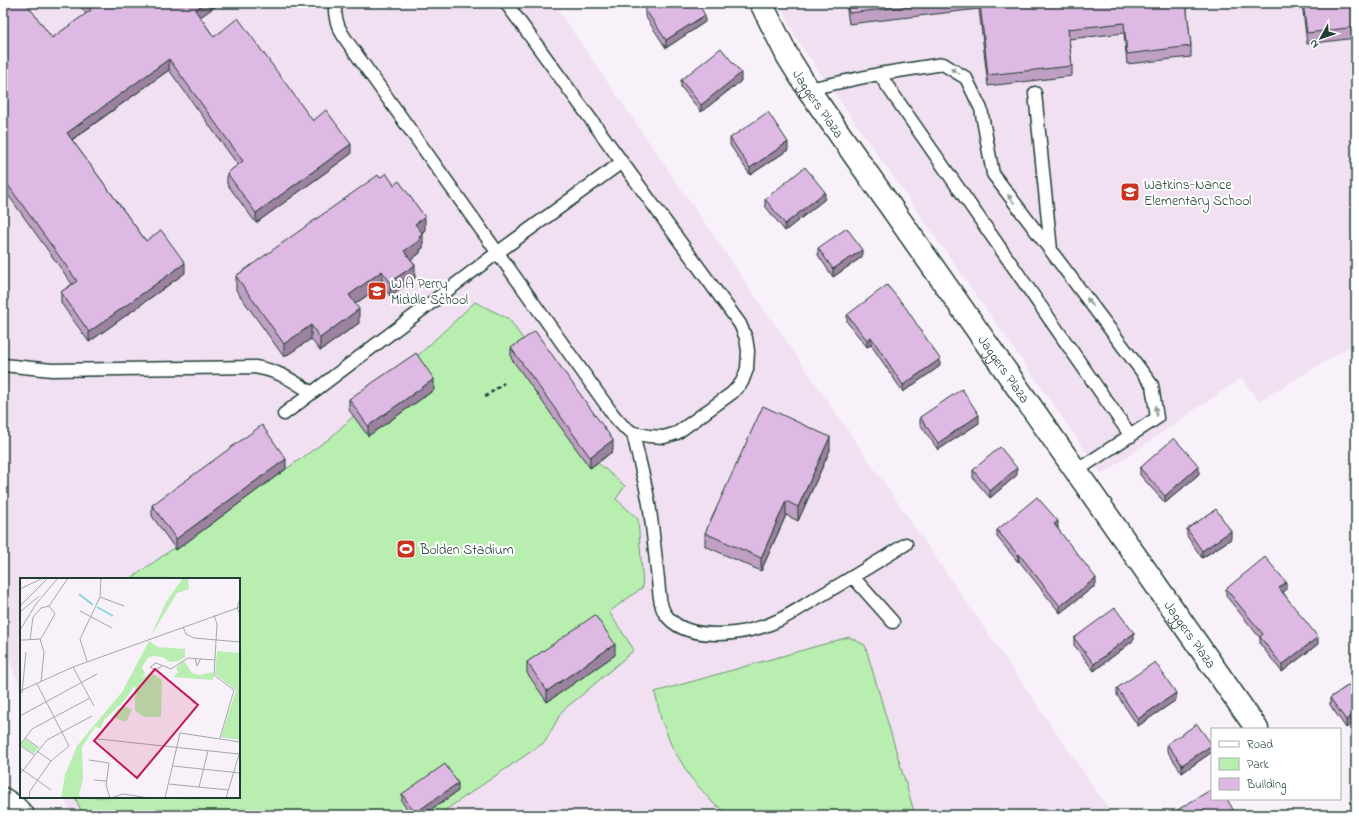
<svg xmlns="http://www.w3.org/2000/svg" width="1359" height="818" font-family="'Indie Flower',sans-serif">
  <rect width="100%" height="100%" fill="#f8f1f9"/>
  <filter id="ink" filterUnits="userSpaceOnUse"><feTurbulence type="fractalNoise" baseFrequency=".025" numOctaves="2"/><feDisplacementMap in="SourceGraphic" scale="8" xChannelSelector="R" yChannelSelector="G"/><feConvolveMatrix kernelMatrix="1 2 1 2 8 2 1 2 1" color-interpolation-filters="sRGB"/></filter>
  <g filter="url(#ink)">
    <path fill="#f0e0f2" d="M3,3H553L1113,815H71L64,797H239V579H21V689L3,644Z
      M779,3H1356V343L1259,401L1241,378L1102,474L798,41Z"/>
    <path fill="#b8eeb0" stroke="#6c9672" d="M475,302L509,319L606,457L598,463L625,486L616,499L638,519L643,587L609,612L634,650L583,694L562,711L545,742L438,815H83L75,797H239V579H130L330,438Z
      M849,637L865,645L915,815H730L713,803L691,778L672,747L661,719L655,692Z"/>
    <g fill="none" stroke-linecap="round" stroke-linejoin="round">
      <defs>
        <path id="service" d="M335,3C334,21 339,30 349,44L614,416L623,426L633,433L649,436L664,437L677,433L732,393L742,382L747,369L748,351L746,338L740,324L506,3
          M879,74L1131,436
          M808,89L879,74L943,64L966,78L981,109L993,174L1152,385L1157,418L1076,471
          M1035,93L1051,250
          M3,365L52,370L255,367C279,371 292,380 312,393
          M284,414L497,253L622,162
          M633,433C638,457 645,480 649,504C653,529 655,554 658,579C659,589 659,603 664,612C684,645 750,635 779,620C792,614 803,606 815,599C846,581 876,563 906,544
          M853,577L893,622"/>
        <g id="minor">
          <path id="s1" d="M761,3L788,57L808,89L1257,729"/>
          <path d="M3,799L15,807L23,815"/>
        </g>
      </defs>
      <use href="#service" stroke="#1f3d34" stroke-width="15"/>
      <use href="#minor" stroke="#1f3d34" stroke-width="25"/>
      <path stroke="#1f3d34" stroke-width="2.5" stroke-dasharray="4 3" stroke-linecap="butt" d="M485,397L504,383"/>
      <use href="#service" stroke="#fff" stroke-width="12"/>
      <use href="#minor" stroke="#fff" stroke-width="22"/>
    </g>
    <path fill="#bf9fc3" stroke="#1f3d34" d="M3,3L52,38L86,14L78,3H220L200,17L214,37L313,121L351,154L256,223L227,184V173L238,165L169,70L72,140L146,241L185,273L89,342L61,303V292L72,284L3,188Z
      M846,3H1186L1191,46V57L1127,64L1124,33L1069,39L1072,66V76L988,86L979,9L849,24Z
      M1302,3H1356V38L1307,44Z
      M645,9L705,22L666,48L645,16Z
      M681,80L741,81L701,112L681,87Z
      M730,138L788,150L750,175L730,145Z
      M380,178L425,230L422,233L423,248L420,250V253L411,260L415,278L390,296L382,285L355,304L359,323L320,351L311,339L284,357L236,290V276Z
      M765,199H825L785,231L765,206Z
      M818,248L862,257L833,277L818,255Z
      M847,315L940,366L903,392L871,345L867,347L847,322Z
      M511,348L613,451L590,468L511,358Z
      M434,390L368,436L349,410V399Z
      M920,417L979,423L938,450L920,424Z
      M830,450L798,521L786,515L761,571L705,546V533Z
      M1140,468L1199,474L1165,503L1140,475Z
      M286,469L176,550L152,516V505Z
      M973,470L1017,475L990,498L973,478Z
      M1058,529L1096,585L1060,613L1019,561L1018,562L997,537V530Z
      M1187,529L1231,539L1202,558L1187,536Z
      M1226,589L1286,590L1283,592L1318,644L1282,672L1260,644V638L1226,596Z
      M1074,638L1134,640L1094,671L1074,645Z
      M615,655L547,702L527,673V662Z
      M1356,680L1346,728L1330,705V698Z
      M1117,688L1176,700L1138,726L1117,695Z
      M1167,744L1212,752L1182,773L1167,751Z
      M458,791L423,815H411L402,802V794Z"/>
    <path fill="#9b829f" stroke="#1f3d34" d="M205,3H220L195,21V10Z
      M705,15V22L666,48V40Z
      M169,59V70L67,143V133Z
      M741,73V81L701,112V105Z
      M788,142V150L750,175V168Z
      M351,144V154L256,223V213Z
      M825,192V199L785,231V224Z
      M425,217V230L415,237V224Z
      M423,234V248L420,250V253L404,265V251L419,237Z
      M862,250V257L833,277V269Z
      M185,263V273L89,342V332Z
      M415,265V278L390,296V282Z
      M382,271V285L349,308V295Z
      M359,309V323L320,351V338Z
      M311,325V339L284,357V344Z
      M871,337V345L867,347V340Z
      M940,359V366L903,392V385Z
      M434,379V390L368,436V426Z
      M979,415V423L938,450V443Z
      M830,437V450L798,521V507Z
      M613,440V451L590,468V457Z
      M286,459V469L176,550V539Z
      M1199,466V474L1165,503V496Z
      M1017,468V475L990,498V491Z
      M786,501V515L761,571V558Z
      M1058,521V529L1054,524Z
      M1231,531V539L1202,558V551Z
      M1019,554V561L1018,562V555Z
      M1096,578V585L1060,613V606Z
      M1286,582V590L1279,595V588Z
      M1134,633V640L1094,671V664Z
      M1318,637V644L1282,672V665Z
      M615,644V655L547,702V691Z
      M1176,693V700L1138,726V719Z
      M1356,713V721L1346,728V720Z
      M1212,745V752L1182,773V765Z
      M458,783V791L423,815H415V813Z"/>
    <path fill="#deb9e3" stroke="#1f3d34" d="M3,3H26L52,38L91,10L86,3H205L195,10L214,37L238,18L313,121L326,110L351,144L256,213L227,173L243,161L169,59L67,133L146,241L161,230L185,263L89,332L61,292L77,281L3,178Z
      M655,3H698L705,15L666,40L645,9Z
      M847,3H938L849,13Z
      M980,3H1186L1191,46L1127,54L1124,23L1068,29L1072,66L988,75Z
      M1303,3H1356V27L1307,33Z
      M721,48L741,73L701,105L681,80Z
      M768,112L788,142L750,168L730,138Z
      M805,167L825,192L785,224L765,199Z
      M386,173L394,185L399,181L425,217L415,224L423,234L419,237L420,240L404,251L415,265L390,282L382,271L349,295L359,309L320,338L311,325L284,344L236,276L378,175L380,178Z
      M847,228L862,250L833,269L818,248Z
      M887,285L906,308L940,359L903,385L871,337L867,340L847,315Z
      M535,331L613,440L590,457L511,348Z
      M416,353L434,379L368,426L349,399Z
      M962,389L979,415L938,443L920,417Z
      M763,406L830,437L798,507L786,501L761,558L705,533Z
      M262,425L286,459L176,539L152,505Z
      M1174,438L1199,466L1165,496L1140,468Z
      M1000,447L1017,468L990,491L973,470Z
      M1037,497L1058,521L1054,524L1096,578L1060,606L1019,554L1018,555L997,530Z
      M1216,509L1231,531L1202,551L1187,529Z
      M1265,557L1286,582L1279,588L1318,637L1282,665L1260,637L1263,634L1226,589Z
      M1115,608L1134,633L1094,664L1074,638Z
      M595,615L615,644L547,691L527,662Z
      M1155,662L1176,693L1138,719L1117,688Z
      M1356,680V713L1346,720L1330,698Z
      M1197,724L1212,745L1182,765L1167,744Z
      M445,764L458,783L415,813L402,794Z
      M1212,789V799H1227L1235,813L1231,815H1176L1174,812Z"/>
    <defs><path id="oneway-solid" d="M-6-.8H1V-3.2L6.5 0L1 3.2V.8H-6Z"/></defs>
    <g fill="#8f9e9a">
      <use href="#oneway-solid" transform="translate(955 71) rotate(-149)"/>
      <use href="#oneway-solid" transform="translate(1011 199) rotate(-127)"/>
      <use href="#oneway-solid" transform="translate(1090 302) rotate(-127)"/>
      <use href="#oneway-solid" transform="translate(1156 411) rotate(-99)"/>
    </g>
  </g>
  <defs>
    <symbol id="school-square" viewBox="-11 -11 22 22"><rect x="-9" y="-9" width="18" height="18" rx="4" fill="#c8321e" stroke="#fff"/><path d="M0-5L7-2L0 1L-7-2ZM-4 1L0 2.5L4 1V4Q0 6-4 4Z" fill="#fff"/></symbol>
    <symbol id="stadium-square" viewBox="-11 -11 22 22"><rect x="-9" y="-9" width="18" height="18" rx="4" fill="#c8321e" stroke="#fff"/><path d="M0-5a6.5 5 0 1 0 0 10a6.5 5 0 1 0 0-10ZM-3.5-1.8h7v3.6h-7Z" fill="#fff"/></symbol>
  </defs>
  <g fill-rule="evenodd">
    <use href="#school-square" x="1119" y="181" width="22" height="22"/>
    <use href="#school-square" x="366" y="280" width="22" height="22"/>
    <use href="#stadium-square" x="395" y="538" width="22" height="22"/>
  </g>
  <g text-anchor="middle" stroke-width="4" stroke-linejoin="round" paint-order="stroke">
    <g font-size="14" fill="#1f3d34" stroke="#fff">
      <text dy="5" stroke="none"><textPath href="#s1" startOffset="116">Jaggers Plaza</textPath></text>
      <text dy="5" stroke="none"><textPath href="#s1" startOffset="440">Jaggers Plaza</textPath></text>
      <text dy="5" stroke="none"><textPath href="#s1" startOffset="764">Jaggers Plaza</textPath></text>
    </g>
    <g font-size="14" fill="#1f3d34" stroke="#fff" text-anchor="start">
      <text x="1144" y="189">Watkins-Nance<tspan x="1144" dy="16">Elementary School</tspan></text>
      <text x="391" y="288">W A Perry<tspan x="391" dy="16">Middle School</tspan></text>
      <text x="420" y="554">Bolden Stadium</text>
    </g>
  </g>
  <g transform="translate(20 578)">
    <rect width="220" height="220" fill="#f8f1f9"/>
    <path d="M163,0H168L169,11L157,15L131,58L146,24ZM129,63L138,69L165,71V79L159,83L150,84L143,79L133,78L128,80L122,89L125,96L121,100L131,95L142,102L141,139H124L115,132V107L105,122L84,142L81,150L75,149L62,169L63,201L59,217L62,220H41L45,197L57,168L102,114ZM197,73L220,75V162L201,159L216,112L195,96ZM164,83L172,95L180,97L192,94L194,99L192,102L153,99L158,94L156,90ZM106,129L112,131L106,144L92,139L98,131ZM5,161L18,170L14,176L1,167Z" fill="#b8eeb0"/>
    <path fill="none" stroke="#86d6e2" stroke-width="2" d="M59,16L73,27M77,29L93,38"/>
    <path fill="none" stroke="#a1a9aa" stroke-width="1" d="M0,11L23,0M80,19L104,28M220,20L217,30L220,37M0,28L28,0M29,28L48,0M60,33L92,50M0,34L19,18M194,37L197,46L194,97L214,112L200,160M163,49L166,56L174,60L220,64M0,52L16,26L38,0M20,61L24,74L21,104M0,62H4L20,61L22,59L35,36L29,28L21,30L13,39L10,62M175,80L177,88L181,80M67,83L60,61L80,19L81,0M142,88L135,92L130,89L136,85L151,91L168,80L195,82M53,89L74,128M0,113L53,89L220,29M2,115L6,74M0,138L77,96M5,160L19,170M78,161L219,176M0,167L12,151L70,120M0,167L14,177M17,173L31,183M69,182L89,185L86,207L90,220M153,188L220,195M0,190L31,212M0,196L27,162L72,138M74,202L86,203M149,206L208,212M179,209L188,173M9,220L10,213L31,183L49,168L17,106M91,220L103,216L129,220M145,220L160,155L220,164M206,220L220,173"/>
    <path fill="#c2185b" fill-opacity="0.15" stroke="#c2185b" stroke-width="2" d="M135,91L178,127L117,200L74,163Z"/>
    <rect width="220" height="220" fill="none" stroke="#1f3d34" stroke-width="2"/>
  </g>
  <rect width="1359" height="818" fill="none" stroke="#fff" stroke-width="16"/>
  <rect x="8" y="8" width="1343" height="802" fill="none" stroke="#1f3d34" stroke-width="1.5" filter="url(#ink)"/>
  <rect x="1211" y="728" width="130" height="72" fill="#ffffff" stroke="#a5b1ae"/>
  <rect x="1219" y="741" width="20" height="6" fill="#ffffff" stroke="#a5b1ae"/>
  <text x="1247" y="748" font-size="12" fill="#1f3d34">Road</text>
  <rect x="1219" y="758" width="20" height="12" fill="#b8eeb0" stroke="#a5b1ae"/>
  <text x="1247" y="768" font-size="12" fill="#1f3d34">Park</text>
  <rect x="1219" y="778" width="20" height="12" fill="#deb9e3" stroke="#a5b1ae"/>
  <text x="1247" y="788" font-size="12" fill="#1f3d34">Building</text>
  <g transform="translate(1321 38) rotate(230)" stroke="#ffffff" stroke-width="3" paint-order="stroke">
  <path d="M0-3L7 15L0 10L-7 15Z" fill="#1f3d34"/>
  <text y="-6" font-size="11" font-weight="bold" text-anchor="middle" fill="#1f3d34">N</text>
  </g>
</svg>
